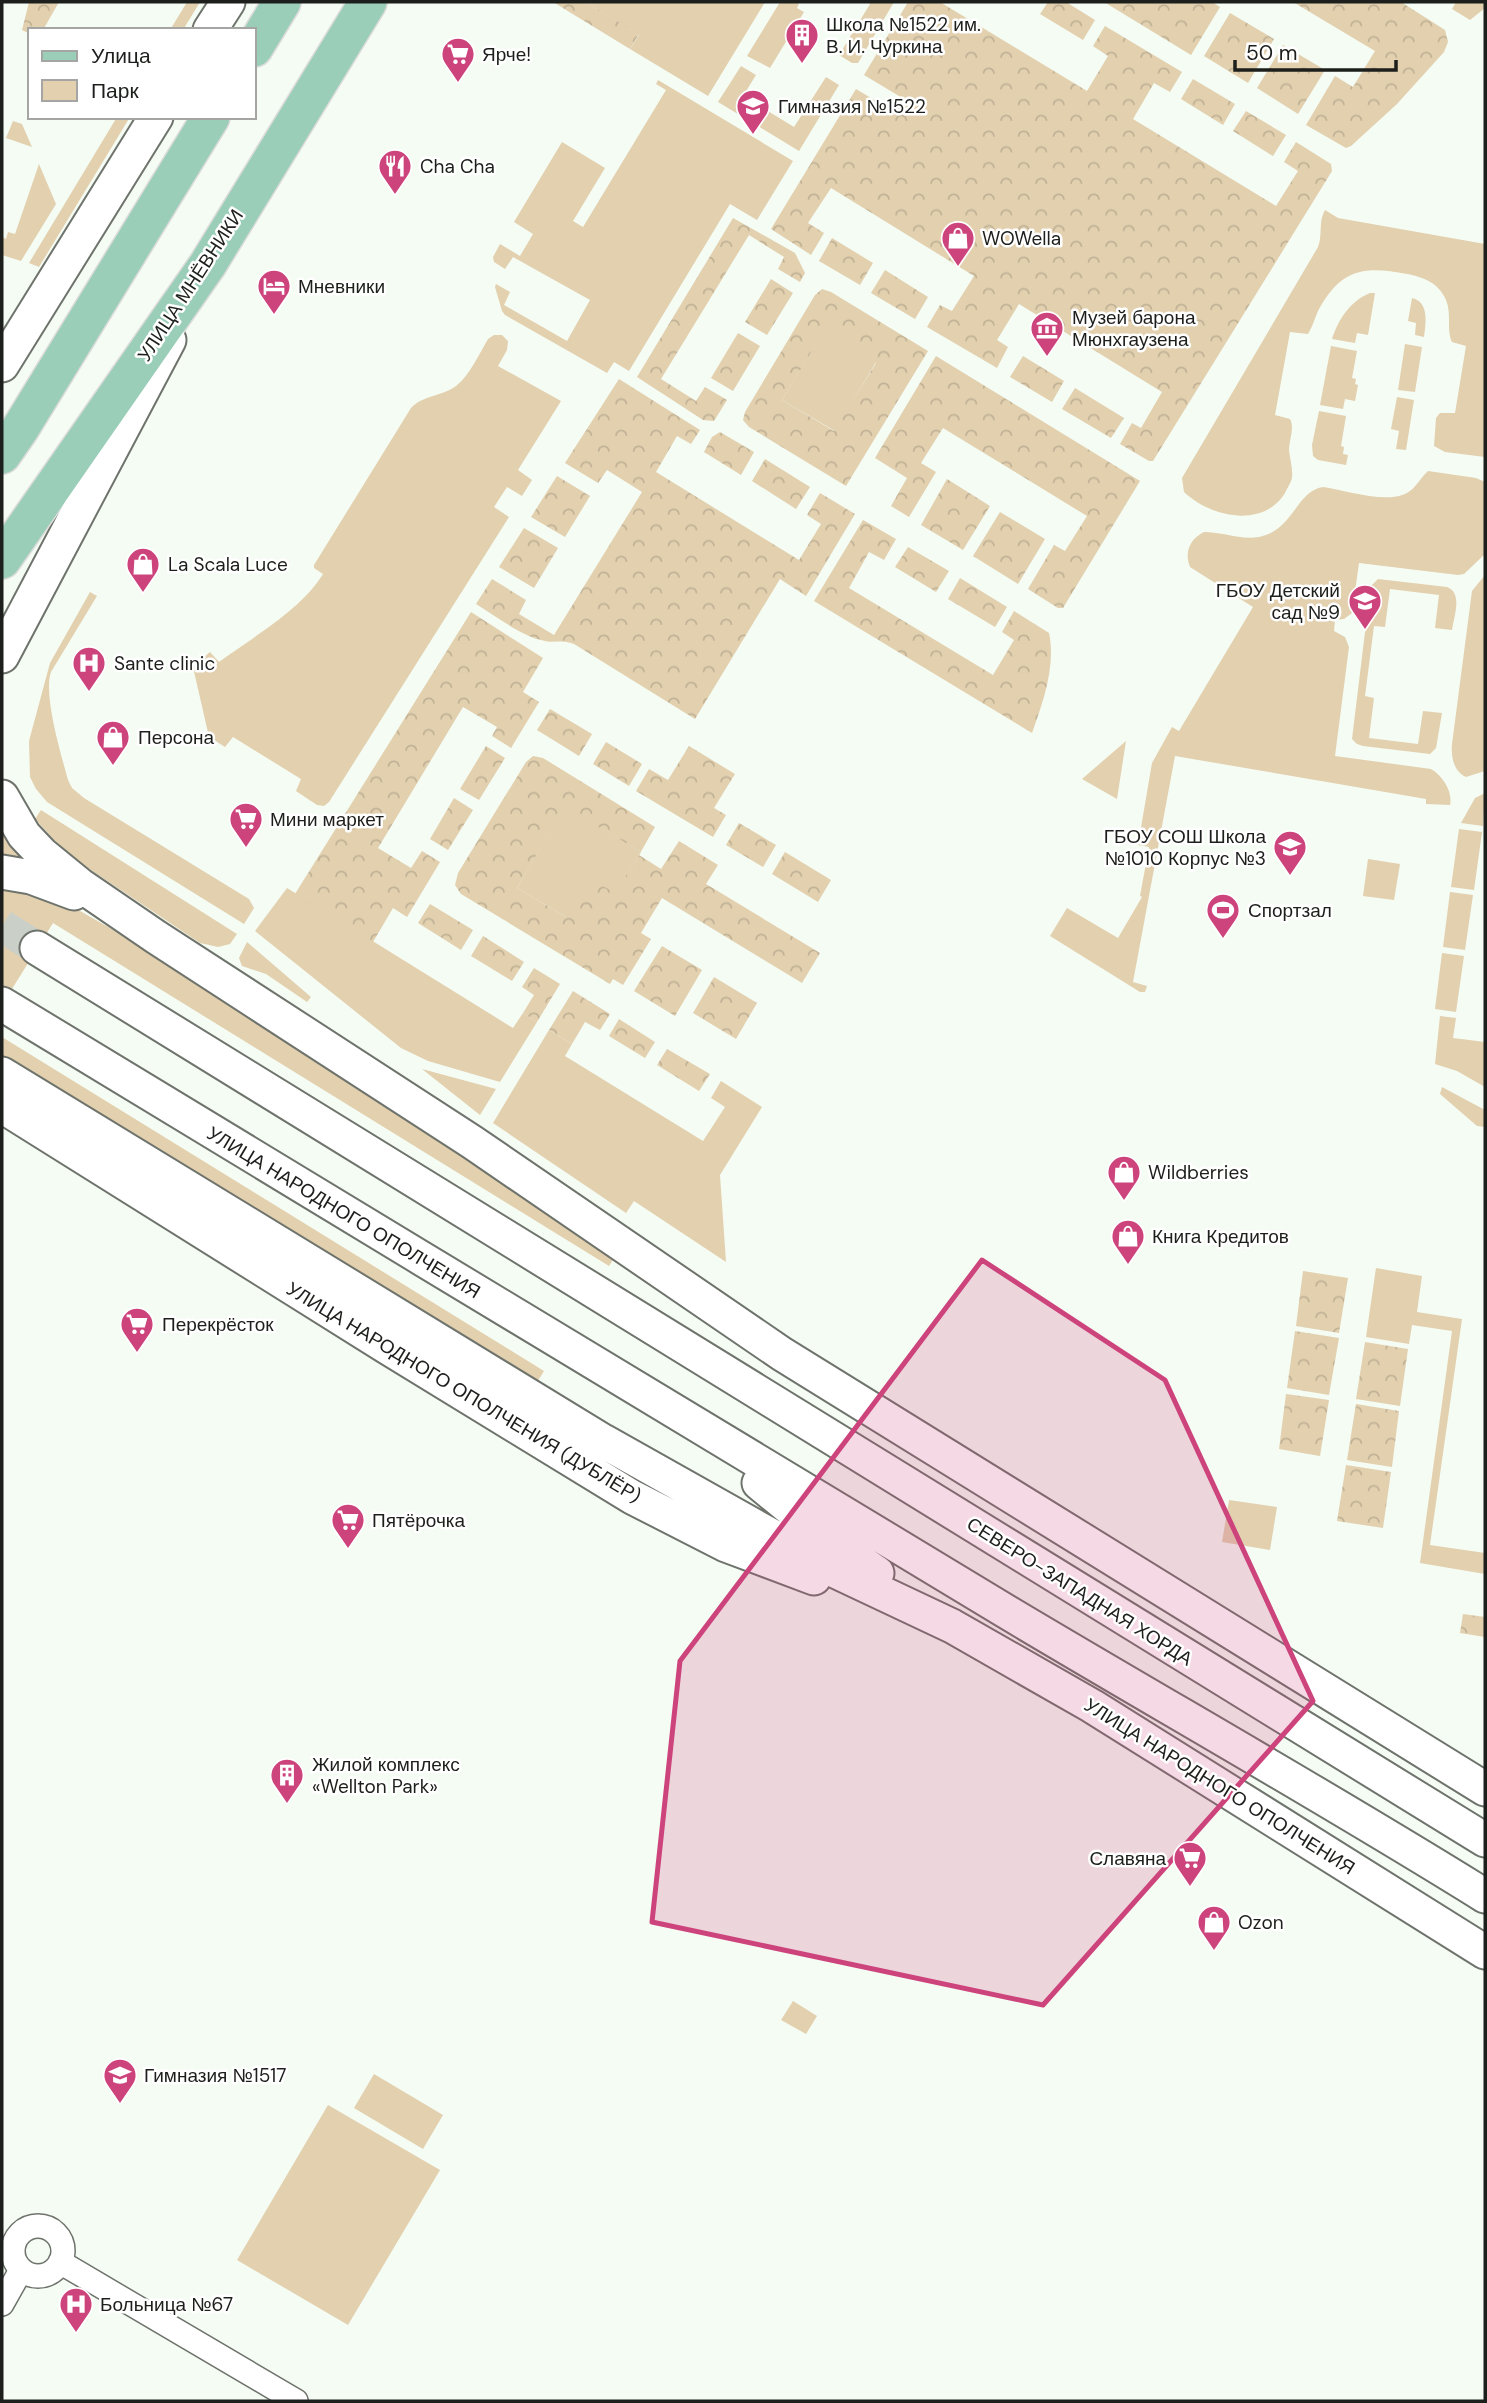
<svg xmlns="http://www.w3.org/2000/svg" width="1487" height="2403" font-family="'DM Sans',sans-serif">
  <defs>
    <pattern id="forest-crowns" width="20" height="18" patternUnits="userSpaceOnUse" patternTransform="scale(1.75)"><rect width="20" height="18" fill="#e2d0af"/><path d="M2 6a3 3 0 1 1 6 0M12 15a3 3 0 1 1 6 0" fill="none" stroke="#c1b296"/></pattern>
  </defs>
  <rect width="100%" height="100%" fill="#f5fcf3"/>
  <path fill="#e2d0af" d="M187,2H200L183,30H170Z
    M585,2H765L708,96L630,49L639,35Z
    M780,2H795L799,4L797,8L804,12L770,68L747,56Z
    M867,2H894L858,63H852L839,55L870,4Z
    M1456,2H1485V8L1470,20L1452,9Z
    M741,66L756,75L743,96L794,127L826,77L839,85L799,151L718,102Z
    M658,80L793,161L757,220L730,204L629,371L614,362L607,373L505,315L502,311L495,287L496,284L510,292L504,305L567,341L590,300L513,257L505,269L494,262L493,257L500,244L520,256L533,234L514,222L562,142L605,168L573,221L583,227L666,90L656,84Z
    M117,117H130L39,267L29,263Z
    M13,121L22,124L32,147L6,138Z
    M39,164L56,204L21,261L2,255V237L6,239L8,232L15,234Z
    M1325,210L1338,218L1485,244V457L1445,452L1434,446L1436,418L1440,413H1455L1466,346L1452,342C1446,329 1452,314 1446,300C1439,283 1423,277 1407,274C1365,266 1342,268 1319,309C1315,317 1313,326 1308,334L1290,332L1275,415L1290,419C1295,428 1289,440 1289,450C1290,459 1293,469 1292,478C1291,483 1287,488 1285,493C1263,529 1210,517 1184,492L1182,478L1318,247C1323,234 1318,222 1325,210Z
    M1370,293H1375L1368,335L1357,333L1355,343L1332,339C1338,320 1350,301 1370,293Z
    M1412,298C1429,302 1426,322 1424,337L1415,335L1416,323L1408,321Z
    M828,323L871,349L876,362L835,431L782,400Z
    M494,335H502L508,341L507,350L498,366L561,401L518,470L532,480L522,496L507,487L494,507L509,517L329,802L324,806L317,805L296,791L301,779L233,737L225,747L209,737L193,667L210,652L219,662C253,637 301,610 323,574L314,568V565L411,408C423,395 443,396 456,386C470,375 479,354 488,339Z
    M1405,344L1422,347L1415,392L1398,390Z
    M1331,346L1357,351L1352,378L1356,379L1355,384L1358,385L1355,401L1345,399L1343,409L1320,405Z
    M1397,397L1414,400L1406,450L1396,449L1399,431L1391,429Z
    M1319,411L1346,416L1341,446L1344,447L1343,454L1348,455L1346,465L1318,460L1313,456L1312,445Z
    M1428,471L1476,478L1485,482V554L1464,574L1458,575L1359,563L1352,613L1344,619L1335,620L1334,631L1345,637L1349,647L1335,756L1431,769C1443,776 1453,792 1450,805L1426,804V799L1175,756L1133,982L1147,986L1145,992H1140L1050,936L1067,908L1118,938L1142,897L1140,896L1149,847L1138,845L1152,763L1172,727L1179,731L1253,607L1190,567C1184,552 1190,539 1204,532C1223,532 1240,540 1259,537C1294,530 1296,491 1323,487C1346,490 1390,506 1410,491C1417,486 1421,477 1428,471Z
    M1485,575V771L1466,777C1453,771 1451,756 1452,744L1472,591Z
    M1378,579L1447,587C1463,593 1454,616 1452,630L1435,628L1439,595L1390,589L1385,627L1374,626L1365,696L1374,698L1369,738L1418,744L1423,711L1442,713L1436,748L1430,754L1363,746L1357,744L1352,739L1370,591L1372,585Z
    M90,592L97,596L51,672C43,695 61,754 68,780L72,788L84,798L249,899L254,908L244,924L47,802L36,789L30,777L29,741L50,663Z
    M1126,741L1117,799L1082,779Z
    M1485,793L1483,826L1461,823L1475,798Z
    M565,806L641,852L615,894L566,917L517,888Z
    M41,810L237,934L230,944L218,947L200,943L67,854L35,819Z
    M2,829L22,855L20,857L2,856Z
    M1459,829L1482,832L1474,890L1451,887Z
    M1368,859L1400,864L1394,900L1363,896Z
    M2,885L66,903L124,936L417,1123L616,1255L609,1266L53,923L2,1005Z
    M287,888L513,1028L523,1013L537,1022L500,1082L428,1061L401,1048L255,931Z
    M1450,892L1473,895L1465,950L1443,947Z
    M247,942L311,997L307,1002L266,974L242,966L239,958Z
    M1442,953L1464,956L1456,1012L1435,1009Z
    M1440,1016L1456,1018L1453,1038L1485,1042V1087L1457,1071L1435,1064Z
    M549,1030L572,1044L565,1056L703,1141L725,1107L711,1098L721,1081L762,1107L720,1175L726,1262L634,1201L626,1213L493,1123Z
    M2,1037L544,1371L536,1384L2,1088Z
    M422,1069L496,1089L480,1115Z
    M1442,1087L1485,1110V1127L1477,1126L1440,1094Z
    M1376,1268L1422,1276L1417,1312L1462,1319L1430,1545L1485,1553V1574L1420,1563L1452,1331L1412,1325L1409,1344L1366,1337Z
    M1229,1500L1277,1507L1270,1550L1222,1542Z
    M793,2001L817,2016L806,2034L781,2020Z
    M374,2074L443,2115L423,2149L354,2108Z
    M328,2105L440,2170L348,2325L237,2260Z"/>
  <path fill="url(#forest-crowns)" fill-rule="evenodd" d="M29,2H59L43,30H30V34L22,30Z
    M553,2H585L639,34L630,49Z
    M908,2H940L1087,91L1108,56L1093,46L1105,26L1182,72L1170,92L1154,83L1133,119L1276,206L1298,171L1284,162L1296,142L1331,164L1332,171L1153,461H1149L1120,444L1132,423L1141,428L1162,392L1019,304L997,340L1008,347L997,368L927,327L940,305L952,311L974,276L831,188L808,223L824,233L811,255L771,229L856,89L896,113L904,99L864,75Z
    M1048,2H1066L1095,20L1083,40L1040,14Z
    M1104,2H1212L1220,7L1191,55Z
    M1293,2H1401L1445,30L1448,42L1444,52L1397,104L1351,146L1346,148L1306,125L1335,76L1353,87L1375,51Z
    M1230,13L1274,39L1248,83L1204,56Z
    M1283,45L1325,70L1298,114L1257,88Z
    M1193,79L1235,104L1223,125L1181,99Z
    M1246,111L1286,135L1273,156L1233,131Z
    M733,218L795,253L805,273L800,282L778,269L784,257L749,235L661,379L696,401L705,387L727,400L714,421L703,420L637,377Z
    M832,238L873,263L860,285L819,261Z
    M885,270L928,297L915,319L871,293Z
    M771,279L793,293L767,335L745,322Z
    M822,289L831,292L928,351L846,486L749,427L743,420L745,412L815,295ZM828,324L870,349L866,357L876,363L834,431L782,400Z
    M738,333L760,346L733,391L711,378Z
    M936,356L1140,481L1063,608H1058L1028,589L1054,545L1065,551L1087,516L943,428L921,463L936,472L909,517L891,506L907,478L875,458Z
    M1023,356L1064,381L1052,402L1010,377Z
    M619,379L700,430L691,444L677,436L656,472L799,560L821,524L807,515L820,493L855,514L806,596L780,579L695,719L574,644C561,639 553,644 541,640C518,634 496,616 476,604L492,579L526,600L519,614L554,635L642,492L607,470L598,483L565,463Z
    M1075,388L1124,418L1111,438L1062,409Z
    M720,432L754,452L741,475L704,452L712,437Z
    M765,459L810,487L796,509L752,481Z
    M557,476L590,496L565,537L531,517Z
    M947,479L990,506L963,550L921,525Z
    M1000,512L1045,539L1018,584L973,556Z
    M863,520L896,539L884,560L869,552L849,588L993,675L1014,640L1002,632L1014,611L1049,633C1056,666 1043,702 1032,733L814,601Z
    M524,528L558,548L534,588L499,567Z
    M908,547L949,571L936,592L895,567Z
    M960,578L1007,607L995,627L948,599Z
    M471,612L543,658L523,692L539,702L511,748L492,736L497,727L463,707L378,848L411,868L422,851L440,862L407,917L393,908L373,942L295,894Z
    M550,709L592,734L579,756L537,730Z
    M606,742L642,764L629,786L593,764Z
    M486,746L505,758L479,800L460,789Z
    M689,746L735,774L714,808L726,815L713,837L636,791L649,769L668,780Z
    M533,756L543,758L655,827L639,855L661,869L679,841L718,865L706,884L820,953L802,983L662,898L641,933L651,939L623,985L613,979L610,984L461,894L455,885L458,873L526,762ZM565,807L641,852L615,893L589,878L566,917L517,888Z
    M454,798L473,810L448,850L430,839Z
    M739,823L776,845L763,867L726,845Z
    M785,852L831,880L818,902L772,874Z
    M430,904L473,930L461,950L418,923Z
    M483,936L524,962L512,981L471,956Z
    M662,946L702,970L675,1016L634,991Z
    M534,968L560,984L537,1022L523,1013L534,995L522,987Z
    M714,977L757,1003L736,1039L693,1013Z
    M573,991L610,1014L600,1030L585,1022L572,1044L549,1030Z
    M619,1019L655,1042L645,1058L609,1036Z
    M667,1049L710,1074L699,1091L657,1065Z
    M1303,1271L1348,1278L1339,1333L1296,1326Z
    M1295,1331L1339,1338L1329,1395L1287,1388Z
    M1365,1342L1408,1349L1400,1406L1356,1399Z
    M1286,1394L1329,1400L1320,1456L1279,1449Z
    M1356,1404L1399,1411L1392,1467L1347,1460Z
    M1346,1465L1391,1472L1383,1528L1337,1521Z
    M1463,1614L1485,1617V1637L1460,1633Z"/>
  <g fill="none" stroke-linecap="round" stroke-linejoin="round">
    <path stroke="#cad0c8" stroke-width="33" stroke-dasharray="33 17" stroke-linecap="butt" d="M2,926L37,948"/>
    <defs>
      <path id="street" d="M13 2251a25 25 0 1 1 50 0a25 25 0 1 1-50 0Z
        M60,2262L296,2401
        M2,2304L21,2270"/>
      <path id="secondary" d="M210,30L228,2
        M2,365L156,117
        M2,656L169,340
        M2,797L24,835L42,854L80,885L156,937L472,1142L782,1354L1485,1789
        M2,872L31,877L74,893
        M37,948L1485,1840
        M2,1004C337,1207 671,1410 1007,1612C1166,1707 1328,1798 1485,1896
        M2,1074L603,1441L829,1568L952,1626L1092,1706L1485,1952
        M2,1106L387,1347L632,1497L726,1545L814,1578
        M759,1483L825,1537L877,1573"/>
      <path id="primary" d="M254,48L282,2
        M2,455L20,429L211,117
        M2,560L208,264L368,2"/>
    </defs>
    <use href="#street" stroke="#6e736c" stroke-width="26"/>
    <use href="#secondary" stroke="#6e736c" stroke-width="37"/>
    <use href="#primary" stroke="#dbdbdb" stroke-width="40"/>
    <use href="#street" stroke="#fff" stroke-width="23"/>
    <use href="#secondary" stroke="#fff" stroke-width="33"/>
    <use href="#primary" stroke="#9bceb9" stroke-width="37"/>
  </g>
  <path fill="#cd437c" fill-opacity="0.2" stroke="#cd437c" stroke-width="5" stroke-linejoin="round" d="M982,1260L1165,1380L1313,1701L1043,2005L652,1922L680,1661Z"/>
  <defs>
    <symbol id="building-pin" viewBox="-11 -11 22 30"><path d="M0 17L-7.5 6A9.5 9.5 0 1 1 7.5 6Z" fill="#cd437c" stroke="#fff"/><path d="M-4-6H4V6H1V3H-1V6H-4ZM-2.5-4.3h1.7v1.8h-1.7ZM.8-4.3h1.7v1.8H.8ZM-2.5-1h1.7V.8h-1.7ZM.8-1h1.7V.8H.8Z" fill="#fff"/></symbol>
    <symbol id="supermarket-pin" viewBox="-11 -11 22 30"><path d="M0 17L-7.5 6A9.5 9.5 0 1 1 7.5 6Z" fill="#cd437c" stroke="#fff"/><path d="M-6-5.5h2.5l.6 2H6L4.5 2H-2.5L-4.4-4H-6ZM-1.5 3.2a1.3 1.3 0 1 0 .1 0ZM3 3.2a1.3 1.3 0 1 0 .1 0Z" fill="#fff"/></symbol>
    <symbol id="school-pin" viewBox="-11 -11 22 30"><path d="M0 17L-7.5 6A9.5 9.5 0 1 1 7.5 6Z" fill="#cd437c" stroke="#fff"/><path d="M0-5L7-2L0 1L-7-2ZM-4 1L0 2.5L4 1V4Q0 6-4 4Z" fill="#fff"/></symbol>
    <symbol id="restaurant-pin" viewBox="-11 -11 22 30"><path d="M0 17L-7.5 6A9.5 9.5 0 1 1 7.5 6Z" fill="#cd437c" stroke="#fff"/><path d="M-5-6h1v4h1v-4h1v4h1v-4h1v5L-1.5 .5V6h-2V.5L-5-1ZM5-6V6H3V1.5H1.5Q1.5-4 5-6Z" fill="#fff"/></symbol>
    <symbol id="shop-pin" viewBox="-11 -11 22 30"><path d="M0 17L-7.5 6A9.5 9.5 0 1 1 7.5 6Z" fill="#cd437c" stroke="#fff"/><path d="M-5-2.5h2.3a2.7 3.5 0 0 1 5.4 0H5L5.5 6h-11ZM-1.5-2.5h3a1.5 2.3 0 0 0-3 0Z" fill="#fff"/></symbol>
    <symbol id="hotel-pin" viewBox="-11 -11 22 30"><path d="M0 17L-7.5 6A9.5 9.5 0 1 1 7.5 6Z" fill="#cd437c" stroke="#fff"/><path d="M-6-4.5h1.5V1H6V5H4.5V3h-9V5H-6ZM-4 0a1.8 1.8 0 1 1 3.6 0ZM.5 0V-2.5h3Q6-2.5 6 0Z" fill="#fff"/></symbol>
    <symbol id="museum-pin" viewBox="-11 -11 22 30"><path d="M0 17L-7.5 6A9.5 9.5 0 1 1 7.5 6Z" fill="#cd437c" stroke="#fff"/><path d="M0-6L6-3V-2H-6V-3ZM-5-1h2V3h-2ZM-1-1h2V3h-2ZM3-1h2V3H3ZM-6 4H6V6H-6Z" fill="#fff"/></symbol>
    <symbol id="hospital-pin" viewBox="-11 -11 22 30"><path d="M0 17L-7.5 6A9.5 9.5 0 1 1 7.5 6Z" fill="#cd437c" stroke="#fff"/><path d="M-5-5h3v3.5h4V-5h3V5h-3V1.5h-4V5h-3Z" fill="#fff"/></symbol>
    <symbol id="stadium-pin" viewBox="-11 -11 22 30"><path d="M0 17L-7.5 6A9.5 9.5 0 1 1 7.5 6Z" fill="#cd437c" stroke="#fff"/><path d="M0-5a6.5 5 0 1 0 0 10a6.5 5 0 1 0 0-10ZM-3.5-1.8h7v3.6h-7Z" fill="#fff"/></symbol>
  </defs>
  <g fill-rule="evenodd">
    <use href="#building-pin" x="783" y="16" width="38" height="52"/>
    <use href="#supermarket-pin" x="439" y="35" width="38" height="52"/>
    <use href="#school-pin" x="734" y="87" width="38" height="52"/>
    <use href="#restaurant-pin" x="376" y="147" width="38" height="52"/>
    <use href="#shop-pin" x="939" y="219" width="38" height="52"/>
    <use href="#hotel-pin" x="255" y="267" width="38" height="52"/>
    <use href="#museum-pin" x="1028" y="309" width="38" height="52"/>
    <use href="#shop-pin" x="124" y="545" width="38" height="52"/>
    <use href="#school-pin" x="1346" y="582" width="38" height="52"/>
    <use href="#hospital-pin" x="70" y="644" width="38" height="52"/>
    <use href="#shop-pin" x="94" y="718" width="38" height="52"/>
    <use href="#supermarket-pin" x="227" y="800" width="38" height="52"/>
    <use href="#school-pin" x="1271" y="828" width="38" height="52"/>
    <use href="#stadium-pin" x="1204" y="891" width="38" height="52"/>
    <use href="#shop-pin" x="1105" y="1153" width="38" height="52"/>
    <use href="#shop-pin" x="1109" y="1217" width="38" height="52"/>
    <use href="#supermarket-pin" x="118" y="1305" width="38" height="52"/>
    <use href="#supermarket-pin" x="329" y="1501" width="38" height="52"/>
    <use href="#building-pin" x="268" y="1756" width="38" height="52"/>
    <use href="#supermarket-pin" x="1171" y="1839" width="38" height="52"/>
    <use href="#shop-pin" x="1195" y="1903" width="38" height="52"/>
    <use href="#school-pin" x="101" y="2056" width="38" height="52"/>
    <use href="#hospital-pin" x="57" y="2285" width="38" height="52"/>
  </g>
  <g text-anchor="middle" stroke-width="5" stroke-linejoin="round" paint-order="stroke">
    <g font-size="19" fill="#1d1f1c" stroke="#fff" text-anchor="start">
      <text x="826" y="31">Школа №1522 им.<tspan x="826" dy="22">В. И. Чуркина</tspan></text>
      <text x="482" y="61">Ярче!</text>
      <text x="778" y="113">Гимназия №1522</text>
      <text x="420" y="173">Cha Cha</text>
      <text x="982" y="245">WOWella</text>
      <text x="298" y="293">Мневники</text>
      <text x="1072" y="324">Музей барона<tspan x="1072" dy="22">Мюнхгаузена</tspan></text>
      <text x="168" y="571">La Scala Luce</text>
      <text x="1340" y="597" text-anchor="end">ГБОУ Детский<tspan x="1340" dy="22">сад №9</tspan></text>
      <text x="114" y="670">Sante clinic</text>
      <text x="138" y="744">Персона</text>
      <text x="270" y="826">Мини маркет</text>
      <text x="1266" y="843" text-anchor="end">ГБОУ СОШ Школа<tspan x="1266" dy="22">№1010 Корпус №3</tspan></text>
      <text x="1248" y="917">Спортзал</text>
      <text x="1148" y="1179">Wildberries</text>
      <text x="1152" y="1243">Книга Кредитов</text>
      <text x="162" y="1331">Перекрёсток</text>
      <text x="372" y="1527">Пятёрочка</text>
      <text x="312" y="1771">Жилой комплекс<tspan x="312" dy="22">«Wellton Park»</tspan></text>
      <text x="1166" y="1865" text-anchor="end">Славяна</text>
      <text x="1238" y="1929">Ozon</text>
      <text x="144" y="2082">Гимназия №1517</text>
      <text x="100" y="2311">Больница №67</text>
    </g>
    <g font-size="19" fill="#1d1f1c" stroke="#fff">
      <text transform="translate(190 285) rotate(-57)" y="7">УЛИЦА МНЁВНИКИ</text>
      <text transform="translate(344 1212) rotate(31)" y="7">УЛИЦА НАРОДНОГО ОПОЛЧЕНИЯ</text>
      <text transform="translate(464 1392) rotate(31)" y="7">УЛИЦА НАРОДНОГО ОПОЛЧЕНИЯ (ДУБЛЁР)</text>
      <text transform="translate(1080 1591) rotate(32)" y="7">СЕВЕРО-ЗАПАДНАЯ ХОРДА</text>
      <text transform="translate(1220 1786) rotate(32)" y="7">УЛИЦА НАРОДНОГО ОПОЛЧЕНИЯ</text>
    </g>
  </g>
  <rect width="1487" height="2403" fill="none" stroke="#1d1f1c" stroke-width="7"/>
  <rect x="28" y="28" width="228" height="91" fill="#ffffff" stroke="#a5a5a4" stroke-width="2"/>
  <rect x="42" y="51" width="35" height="10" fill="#9bceb9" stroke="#a5a5a4" stroke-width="2"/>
  <text x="91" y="63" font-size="21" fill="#1d1f1c">Улица</text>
  <rect x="42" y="80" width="35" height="21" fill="#e2d0af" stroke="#a5a5a4" stroke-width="2"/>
  <text x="91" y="98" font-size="21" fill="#1d1f1c">Парк</text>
  <path d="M1235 60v10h161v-10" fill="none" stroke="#1d1f1c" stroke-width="3.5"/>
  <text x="1246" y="60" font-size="21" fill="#1d1f1c" stroke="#ffffff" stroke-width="5" paint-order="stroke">50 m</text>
</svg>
